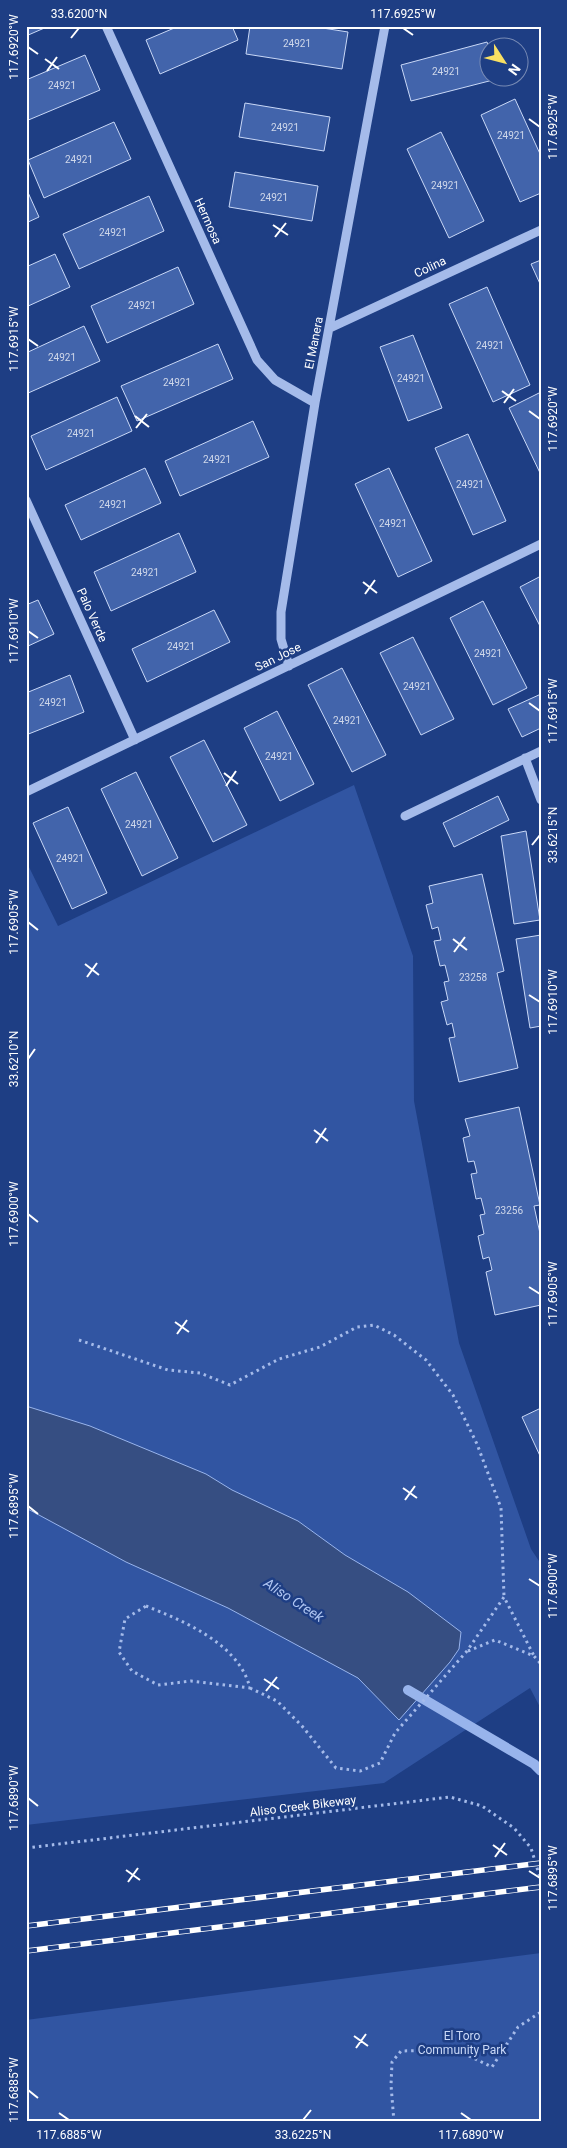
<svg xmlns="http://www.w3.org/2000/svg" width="567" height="2148" font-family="Roboto,sans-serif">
  <rect width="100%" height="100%" fill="#1e3e84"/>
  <path fill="#3155a2" d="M354,785L413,956L414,1101L459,1343L531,1549L541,1564V1709L530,1688L384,1783L26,1825V861L58,926Z
    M541,1953V2122H26V2020Z"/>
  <path fill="#364e82" stroke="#98b4ec" d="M26,1406L90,1426L206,1474L232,1490L298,1521L345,1555L408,1592L461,1632L459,1649L450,1662L399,1720L358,1678L228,1608L126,1562L26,1508Z"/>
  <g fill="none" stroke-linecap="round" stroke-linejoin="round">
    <path stroke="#98b4ec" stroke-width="10" d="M408,1690L534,1764L541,1771"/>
  </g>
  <path fill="#4264ab" stroke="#c9d8f7" d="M26,26H49L26,36Z
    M179,26H232L238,40L160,74L146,40Z
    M250,26H310L348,32L342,69L246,54Z
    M487,42L490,51V78L497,79L411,101L401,65Z
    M85,55L100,90L26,121V80Z
    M515,99L541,156V193L520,202L481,115Z
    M245,103L330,117L324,151L239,137Z
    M114,122L131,159L44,198L28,160Z
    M441,132L484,221L449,238L407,149Z
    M235,172L318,186L312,221L229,207Z
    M26,188L39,217L26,223Z
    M149,196L164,231L79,269L63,234Z
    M55,254L70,287L26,307V267Z
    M541,260V286L531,264Z
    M178,267L194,304L107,343L91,306Z
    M487,287L530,385L493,402L449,304Z
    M84,326L100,361L26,394V353Z
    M413,335L442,408L408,421L380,347Z
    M218,344L233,379L137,421L121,386Z
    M541,392V475L509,408Z
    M117,397L132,431L46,470L31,436Z
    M253,421L269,457L180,496L165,461Z
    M468,434L506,521L473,535L435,448Z
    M145,468L161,503L81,540L65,505Z
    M389,468L432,561L398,577L355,484Z
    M179,533L196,572L111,611L94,572Z
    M541,576V628L520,587Z
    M38,600L54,634L26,647V605Z
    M483,601L527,688L493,705L450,618Z
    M214,610L230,642L147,682L132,649Z
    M413,637L454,719L421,735L380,653Z
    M342,668L386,755L352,772L308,685Z
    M70,675L84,712L26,735V693Z
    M541,694V728L522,737L508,709Z
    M277,711L314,784L280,801L244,728Z
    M204,740L247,825L213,842L170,757Z
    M136,772L178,858L142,876L101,789Z
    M498,796L509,820L454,847L443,823Z
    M68,807L107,893L72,909L33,823Z
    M526,831L540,920L514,924L501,836Z
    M482,874L504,971L497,973L518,1068L459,1082L449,1038L455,1037L452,1023L447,1025L441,1002L448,1000L444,982L449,981L445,965L440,966L434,941L441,940L438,927L432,929L426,905L433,903L429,886Z
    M541,935V1026L530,1028L516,939Z
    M519,1107L540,1205L534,1206L541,1238V1305L495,1315L486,1272L492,1270L489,1257L483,1259L478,1236L484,1234L480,1215L485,1214L481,1198L476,1199L471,1174L477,1173L474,1161L468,1162L463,1138L470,1136L465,1119Z
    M541,1408V1458L522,1417Z"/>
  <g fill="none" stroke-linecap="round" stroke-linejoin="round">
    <path stroke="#a5bbea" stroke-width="3" stroke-dasharray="2.5 4" stroke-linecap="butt" d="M79,1340L168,1370L200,1373L230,1385L279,1359L320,1347L357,1327L374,1325L394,1335L426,1360L453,1395L477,1444L501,1508L504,1597
      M146,1606C184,1621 239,1644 250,1688L191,1681L158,1685L132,1671L119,1652L125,1619Z
      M468,1651L495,1640L534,1656L541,1664
      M250,1688L277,1701L302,1726L336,1768L360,1771L380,1763L395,1733L467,1651L504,1597L534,1656
      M26,1848L450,1797L482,1806L514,1828L531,1848L541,1881
      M394,2122L391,2085L392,2062L401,2051L445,2050L467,2055L492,2067L518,2027L541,2012"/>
    <path stroke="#a5bbea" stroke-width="9" d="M106,26L257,360L275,380L315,403
      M330,328L541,230
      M26,500L135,740
      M289,666L281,639V612L315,403L385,26
      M525,758L541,800
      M26,792L541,544
      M405,816L541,751"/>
    <defs>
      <path id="rail" d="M26,1926L541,1863
        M26,1951L541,1887"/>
    </defs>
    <use href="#rail" stroke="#fff" stroke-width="5.5"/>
    <use href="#rail" stroke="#1e3e84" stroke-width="4" stroke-dasharray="11" stroke-linecap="butt"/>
  </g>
  <path fill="none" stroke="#fff" stroke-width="2" d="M403,28L413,35M71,38L79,28M28,47L38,54M45,59L59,69M47,71L57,57M529,119L540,127M273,225L288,235M275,237L286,223M28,339L38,346M502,391L516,401M504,403L514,389M529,411L540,419M135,416L149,427M136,428L147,414M363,582L377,593M365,594L375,580M28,631L38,638M529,703L540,711M224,773L238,784M226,786L236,771M532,845L540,835M28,922L38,930M453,939L467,950M454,952L465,937M85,964L99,975M87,977L97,963M529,995L540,1002M28,1059L35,1049M314,1130L328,1141M316,1143L326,1128M28,1214L38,1222M529,1287L540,1294M175,1322L189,1332M177,1334L187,1320M403,1488L417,1498M405,1500L415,1486M28,1506L38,1514M529,1579L540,1586M264,1679L279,1689M266,1691L277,1677M28,1798L38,1806M493,1845L507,1855M495,1857L505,1843M126,1870L140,1880M529,1871L540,1878M128,1882L138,1868M354,2036L368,2046M356,2048L366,2034M28,2090L38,2098M59,2113L69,2120M461,2113L471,2120M303,2120L311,2110"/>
  <g text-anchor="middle" stroke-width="5" stroke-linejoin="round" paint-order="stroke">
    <g font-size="10" fill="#d0d8ea">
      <text x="297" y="47">24921</text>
      <text x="446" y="75">24921</text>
      <text x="62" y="89">24921</text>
      <text x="285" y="131">24921</text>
      <text x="511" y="139">24921</text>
      <text x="79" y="163">24921</text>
      <text x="445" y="189">24921</text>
      <text x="274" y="201">24921</text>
      <text x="113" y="236">24921</text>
      <text x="142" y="309">24921</text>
      <text x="490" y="349">24921</text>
      <text x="62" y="361">24921</text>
      <text x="411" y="382">24921</text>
      <text x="177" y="386">24921</text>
      <text x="81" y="437">24921</text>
      <text x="217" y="463">24921</text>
      <text x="470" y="488">24921</text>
      <text x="113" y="508">24921</text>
      <text x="393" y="527">24921</text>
      <text x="145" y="576">24921</text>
      <text x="181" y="650">24921</text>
      <text x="488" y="657">24921</text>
      <text x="417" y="690">24921</text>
      <text x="53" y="706">24921</text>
      <text x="347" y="724">24921</text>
      <text x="279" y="760">24921</text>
      <text x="139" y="828">24921</text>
      <text x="70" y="862">24921</text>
      <text x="473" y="981">23258</text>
      <text x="509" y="1214">23256</text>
    </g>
    <g font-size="12" fill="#fff" stroke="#1e3e84">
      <text transform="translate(208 221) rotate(66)" y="4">Hermosa</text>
      <text transform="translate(430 267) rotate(-25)" y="4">Colina</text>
      <text transform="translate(314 343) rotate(-79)" y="4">El Manera</text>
      <text transform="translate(92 615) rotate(66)" y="4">Palo Verde</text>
      <text transform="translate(278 657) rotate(-26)" y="4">San Jose</text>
      <text transform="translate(303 1806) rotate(-7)" y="4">Aliso Creek Bikeway</text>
    </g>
    <g font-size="12" fill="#c9d8f7" stroke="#1e3e84">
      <text x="462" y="2040">El Toro<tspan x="462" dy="14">Community Park</tspan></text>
    </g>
    <g font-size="14" font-style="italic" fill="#b0c6f2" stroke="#1e3e84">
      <text transform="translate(294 1600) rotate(33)" y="5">Aliso Creek</text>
    </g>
  </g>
  <rect width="567" height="2148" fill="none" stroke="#1e3e84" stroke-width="55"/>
  <g transform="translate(504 62) rotate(126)"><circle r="24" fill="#1e3e84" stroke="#788bb5"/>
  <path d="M0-4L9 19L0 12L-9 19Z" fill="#f9e063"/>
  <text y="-8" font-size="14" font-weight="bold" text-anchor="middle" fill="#ffffff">N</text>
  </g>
  <rect x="28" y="28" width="512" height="2092" fill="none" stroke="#fff" stroke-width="2"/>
  <g font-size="12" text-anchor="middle" fill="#fff">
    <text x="79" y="18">33.6200°N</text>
    <text x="403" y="18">117.6925°W</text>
    <text transform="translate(14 47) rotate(-90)" y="4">117.6920°W</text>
    <text transform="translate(553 127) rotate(-90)" y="4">117.6925°W</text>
    <text transform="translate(14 339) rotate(-90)" y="4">117.6915°W</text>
    <text transform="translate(553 419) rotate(-90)" y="4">117.6920°W</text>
    <text transform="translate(14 631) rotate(-90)" y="4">117.6910°W</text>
    <text transform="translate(553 711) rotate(-90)" y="4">117.6915°W</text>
    <text transform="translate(553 835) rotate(-90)" y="4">33.6215°N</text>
    <text transform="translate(14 922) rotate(-90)" y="4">117.6905°W</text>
    <text transform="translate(553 1002) rotate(-90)" y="4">117.6910°W</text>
    <text transform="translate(14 1059) rotate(-90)" y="4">33.6210°N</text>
    <text transform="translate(14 1214) rotate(-90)" y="4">117.6900°W</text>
    <text transform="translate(553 1294) rotate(-90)" y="4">117.6905°W</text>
    <text transform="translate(14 1506) rotate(-90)" y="4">117.6895°W</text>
    <text transform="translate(553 1586) rotate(-90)" y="4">117.6900°W</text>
    <text transform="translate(14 1798) rotate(-90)" y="4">117.6890°W</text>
    <text transform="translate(553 1878) rotate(-90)" y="4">117.6895°W</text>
    <text transform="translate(14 2090) rotate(-90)" y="4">117.6885°W</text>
    <text x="69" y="2139">117.6885°W</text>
    <text x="303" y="2139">33.6225°N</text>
    <text x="471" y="2139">117.6890°W</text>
  </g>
</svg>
